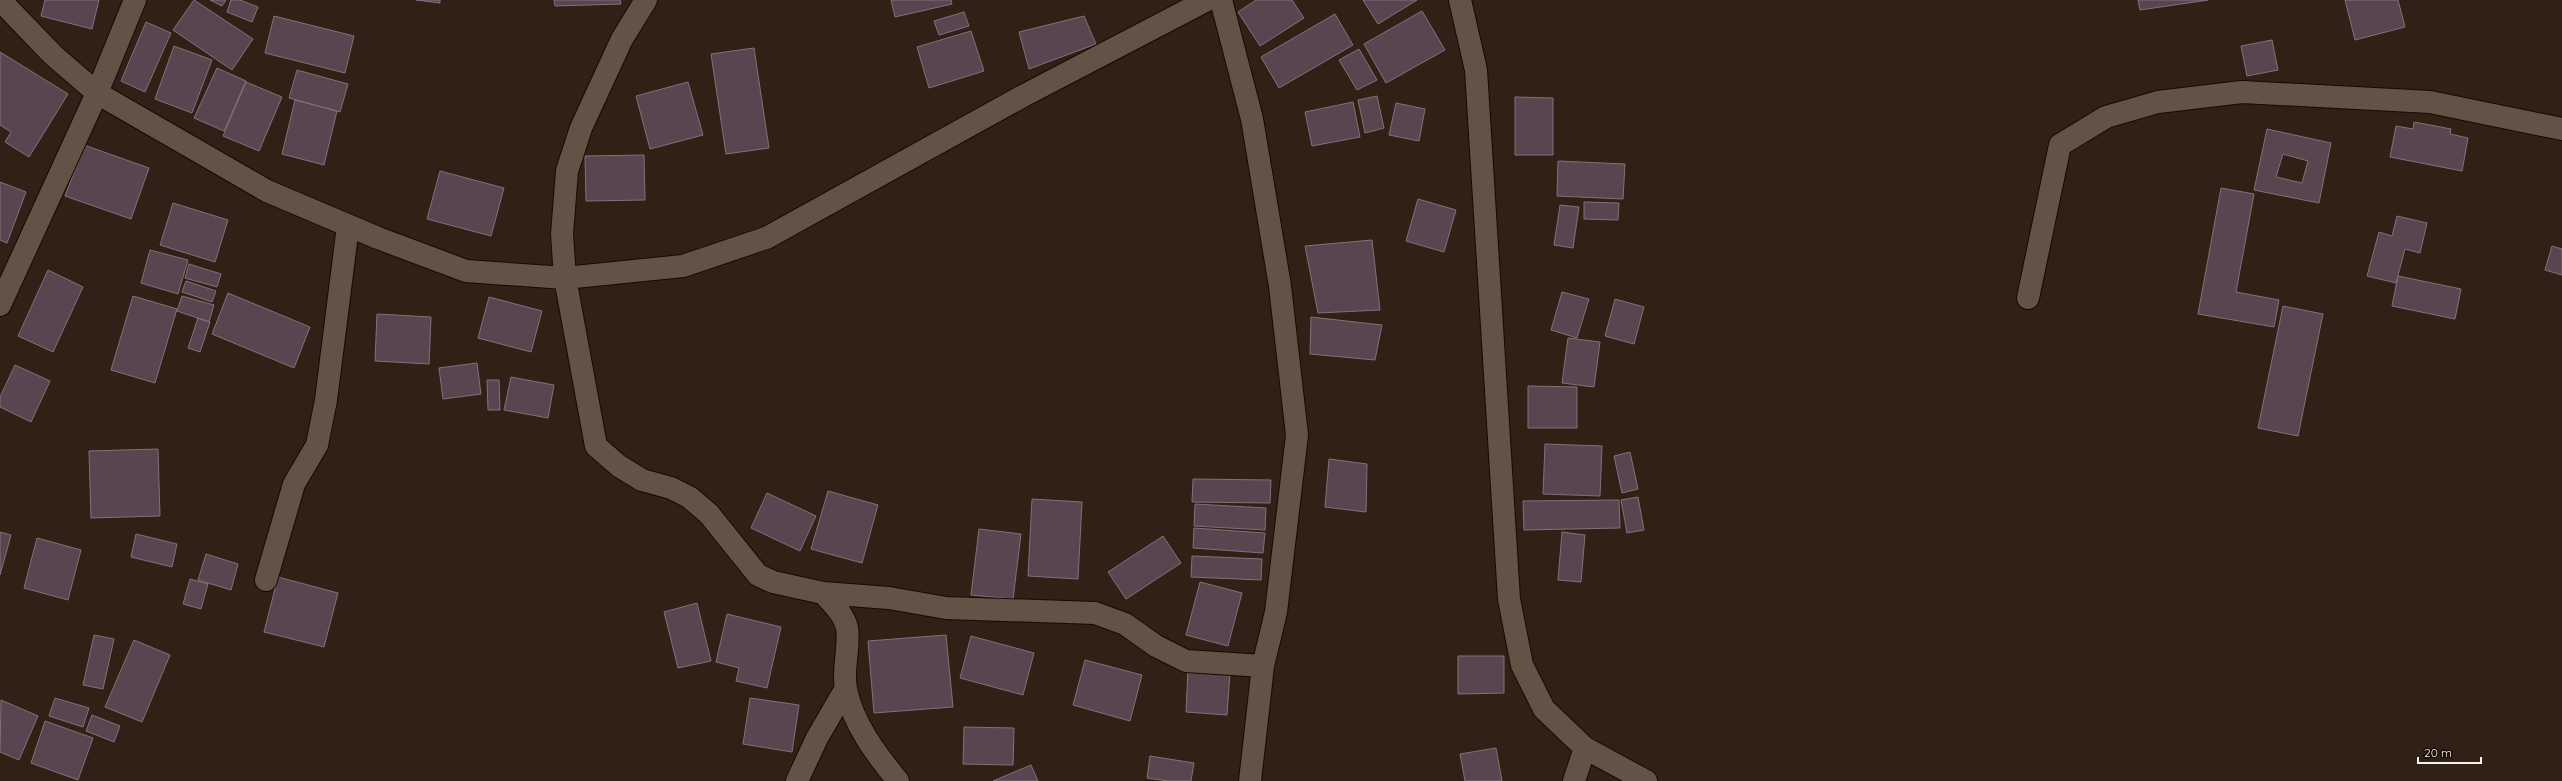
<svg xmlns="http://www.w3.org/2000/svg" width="2562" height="781" font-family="Quicksand,sans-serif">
  <rect width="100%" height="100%" fill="#302116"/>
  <path fill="#58454f" stroke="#84707b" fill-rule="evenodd" d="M45,0H99L92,29L41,16Z
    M194,0L253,39L232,70L173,30Z
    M210,0H226L222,6Z
    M231,0H240L258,7L252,22L227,12Z
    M416,0H440V3Z
    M554,0H620L621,4L555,6Z
    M891,0H951L952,4L895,17Z
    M1256,0H1292L1304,18L1260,46L1238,12Z
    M1363,0H1417L1378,24Z
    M2138,0H2208L2140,10Z
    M2345,0H2398L2405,27L2355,40Z
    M1422,11L1445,50L1386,83L1364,44Z
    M964,12L969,26L939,35L934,21Z
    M1335,14L1353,45L1279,88L1261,57Z
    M274,16L354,36L345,73L265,53Z
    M1084,16L1096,44L1029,69L1019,32Z
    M146,22L171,33L145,92L121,81Z
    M971,31L984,71L929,88L917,47Z
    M2272,40L2278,70L2247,76L2241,46Z
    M174,46L212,60L192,113L155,99Z
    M754,48L769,148L726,154L711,54Z
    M1359,49L1377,80L1357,90L1339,60Z
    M0,52L68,94L29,157L5,142L11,132L0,125Z
    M217,68L246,81L224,131L194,118Z
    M297,70L348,84L340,112L289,98Z
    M246,82L282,97L259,151L223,136Z
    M688,82L703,135L650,149L636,96Z
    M1377,96L1384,128L1365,133L1358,100Z
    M1515,97L1553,98V155H1515Z
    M295,100L337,111L324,165L282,154Z
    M1353,102L1360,137L1312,146L1305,112Z
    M1396,103L1425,109L1419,141L1389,135Z
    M2414,122L2451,129L2450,134L2468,138L2462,171L2390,157L2396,126L2413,129Z
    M2267,129L2331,143L2319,203L2254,190ZM2283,154L2308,161L2302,183L2276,177Z
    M84,145L149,168L131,219L65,196Z
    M644,155L645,200L586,201L585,156Z
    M1558,161L1625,164L1623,199L1557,196Z
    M440,171L504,188L491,236L427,219Z
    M0,182L26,192L7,243L0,240Z
    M2221,188L2254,194L2236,292L2279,300L2274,327L2198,314Z
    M1418,199L1456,210L1444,252L1406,241Z
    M1584,202L1619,203L1618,220L1584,219Z
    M173,203L228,220L215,262L160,245Z
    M1560,205L1579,207L1573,248L1554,245Z
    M2397,216L2427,223L2420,253L2405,249L2396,283L2367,276L2379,232L2392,236Z
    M1372,240L1380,310L1318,313L1305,246Z
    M2552,246L2562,249V275L2545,270Z
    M150,250L188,260L178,294L141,283Z
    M189,264L221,274L217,287L185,278Z
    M48,270L83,287L53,352L18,336Z
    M2398,276L2461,289L2455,319L2392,306Z
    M186,281L216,291L212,302L182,292Z
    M1562,292L1589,299L1577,338L1551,330Z
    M228,293L310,327L294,368L212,334Z
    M133,296L177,309L155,383L111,370Z
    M182,296L214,305L209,322L177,311Z
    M489,297L542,311L531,352L478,338Z
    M1615,299L1644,307L1634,344L1605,336Z
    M2283,306L2323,314L2298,436L2258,428Z
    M377,314L431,317L429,364L375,361Z
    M1311,317L1382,325L1375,360L1310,354Z
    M198,318L210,322L200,352L188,348Z
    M1568,338L1600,342L1594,387L1562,383Z
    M477,363L481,394L443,399L439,368Z
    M15,365L50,381L31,422L0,407V397Z
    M511,377L554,385L548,418L504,410Z
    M487,380H499L500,410H488Z
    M1528,386L1577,387V428H1528Z
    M1545,444L1602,446L1600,496L1543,494Z
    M158,449L160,516L91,518L89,451Z
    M1630,452L1638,489L1622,493L1614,456Z
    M1329,459L1367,464L1366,512L1325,507Z
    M1193,479L1271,480L1270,503L1192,502Z
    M828,491L878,505L862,563L811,549Z
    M767,493L816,516L800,551L751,528Z
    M1638,497L1644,530L1627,533L1621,500Z
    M1032,499L1082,502L1078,579L1028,576Z
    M1619,500L1620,528L1524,530L1523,501Z
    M1195,504L1266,508L1265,530L1194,526Z
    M1194,528L1265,533L1263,553L1193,548Z
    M979,529L1021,534L1013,599L971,595Z
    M0,532L11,535L0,575Z
    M1562,532L1585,535L1581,582L1558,580Z
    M136,534L177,544L172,567L131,557Z
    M1163,536L1181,563L1126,599L1108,572Z
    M37,538L81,550L68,600L24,588Z
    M206,554L238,564L231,590L198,580Z
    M1192,556L1262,559L1261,580L1191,577Z
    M278,577L338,593L324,647L264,632Z
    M190,579L208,584L201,609L183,604Z
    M1200,582L1242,593L1228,646L1186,635Z
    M697,603L711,661L678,668L664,612Z
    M727,614L781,627L767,688L736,681L739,668L716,662Z
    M94,635L114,639L103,689L83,685Z
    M946,635L953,707L874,713L868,641Z
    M971,636L1034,653L1023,695L960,678Z
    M134,640L170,655L142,722L105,707Z
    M1458,656H1504V693L1458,694Z
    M1085,660L1142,675L1130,721L1073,705Z
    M1188,670L1230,673L1227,715L1186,712Z
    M55,698L89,708L83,727L49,716Z
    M750,698L799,705L792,752L743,744Z
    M1,700L38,716L19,760L0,752Z
    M92,715L120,726L114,742L86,731Z
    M45,721L93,738L78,780L31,763Z
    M964,727L1014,728L1013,765L963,764Z
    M1496,748L1502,781H1465L1460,754Z
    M1150,756L1194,763L1191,781H1168L1147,778Z
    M1031,765L1038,781H993Z"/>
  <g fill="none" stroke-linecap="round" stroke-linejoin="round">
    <defs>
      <path id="street" d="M0,0L53,55L97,93L267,191L378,238L466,271L565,278L683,266L766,238L1023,96L1207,0
        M646,0L622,39L581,128L567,171L562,234L565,278L596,446L619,466L642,480L671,488L689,497L709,514L758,575L773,582L823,593L889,598L946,608L1095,613L1125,624L1156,646L1186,661L1263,666
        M1221,0L1252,119L1280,286L1297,435L1276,612L1263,666L1250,781
        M1460,0L1476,70L1509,599L1522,665L1544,709L1585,748L1646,781
        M2028,298L2060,145L2106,117L2158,102L2242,92L2430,102L2562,129
        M0,305L97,93L135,0
        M266,580L294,484L317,445L326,400L348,226
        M823,593C832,603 844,614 847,628C850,647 842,669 846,689C853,724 876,754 898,781
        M797,781L817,738L846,688
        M1574,781L1585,748"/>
    </defs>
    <use href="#street" stroke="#170a02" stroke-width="24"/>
    <use href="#street" stroke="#635346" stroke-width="22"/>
  </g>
  <path d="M2418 757v6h63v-6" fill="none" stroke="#faf0e8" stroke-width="2"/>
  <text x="2424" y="757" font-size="12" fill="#faf0e8" stroke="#130c08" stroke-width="3" paint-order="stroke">20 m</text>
</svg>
